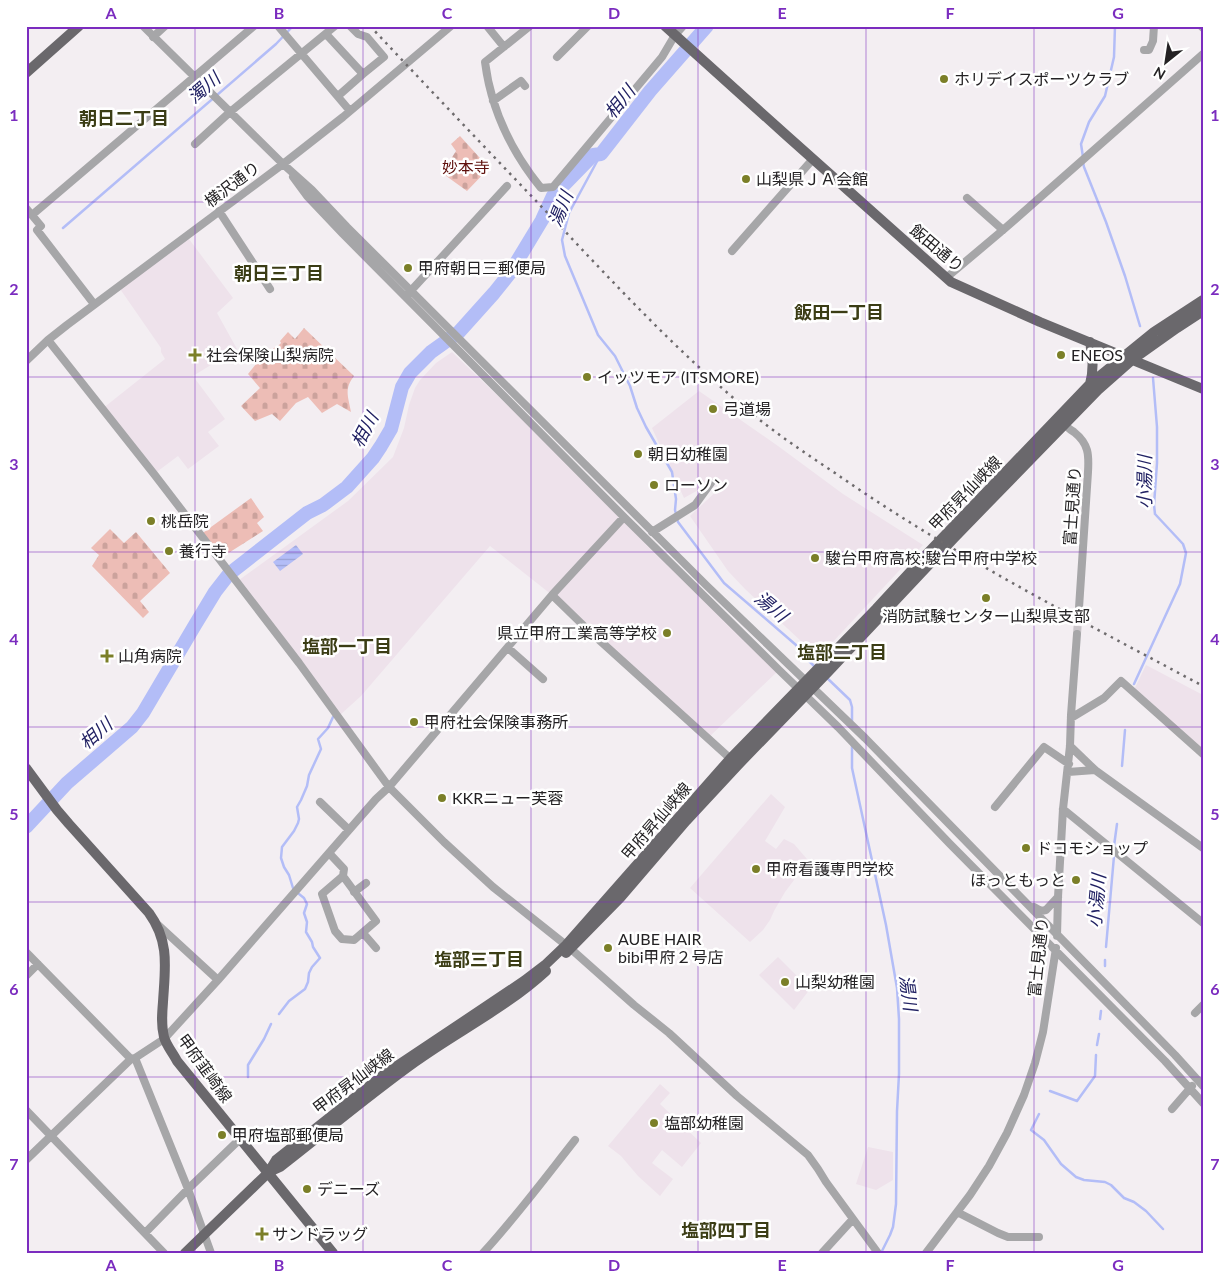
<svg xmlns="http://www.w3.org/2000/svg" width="1229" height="1279" font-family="Lato,'Noto Sans JP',sans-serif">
  <defs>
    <pattern id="cemetery-stones" width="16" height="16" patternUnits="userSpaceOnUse" patternTransform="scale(1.25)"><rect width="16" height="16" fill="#edbdb6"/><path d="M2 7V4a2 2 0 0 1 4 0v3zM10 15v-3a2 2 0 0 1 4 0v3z" fill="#cba29c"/></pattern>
    <pattern id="water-rules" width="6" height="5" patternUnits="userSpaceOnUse" patternTransform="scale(1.25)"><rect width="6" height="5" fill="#b3bdf7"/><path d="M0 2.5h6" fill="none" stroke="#9aa2d4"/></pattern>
  </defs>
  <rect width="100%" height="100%" fill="#f3eef2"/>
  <path fill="#eee2eb" d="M186,235L233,298L217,313L237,349L193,376L225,419L208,432L219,446L188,469L178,456L154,474L102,409L165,359L161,352V348L118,286Z
    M452,352L624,517L779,670L708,738L552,595L490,546L361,696L340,715L239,580L348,501L393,457L404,428L409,405L415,388L420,380L436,363Z
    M699,391L778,446L843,494L923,545L830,645L813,648L802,642L745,589L728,571L690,516L722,486L716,480L684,498L652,428Z
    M1146,665L1203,695V754L1133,692Z
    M771,794L785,807L765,841L776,849L784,839L794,844L813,866L800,872L785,892L774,911L770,920L763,930L750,942L690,888Z
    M778,957L810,989L794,1010L759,975Z
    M660,1084L670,1093L660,1104L701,1143L682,1167L662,1150L652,1163L673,1179L660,1196L638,1176L621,1156L608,1146Z
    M868,1147L893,1152V1180L876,1190L856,1184Z"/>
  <path fill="url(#cemetery-stones)" d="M460,136L489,168L467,191L442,173L456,151L451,144Z
    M304,328L354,376C344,389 348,396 351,412L337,404L322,413L308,397L296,403L280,421L272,414L255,421L241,406L260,388L248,374L269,348L271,351L276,346L277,347L281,343L280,341L288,332L295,339Z
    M251,498L264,517L257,523L263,531L219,559L200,535Z
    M110,529L124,543L136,532L170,573L140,601L149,612L143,618L92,566L99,555L91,548Z"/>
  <path fill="url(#water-rules)" d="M296,545L303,554L280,571L273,562Z"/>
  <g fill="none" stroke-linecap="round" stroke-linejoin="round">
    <path stroke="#b3bdf7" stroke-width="2.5" d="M601,154L569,213L562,240L565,256L598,335L615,356L630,386L637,408L646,427L672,472L676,499L675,510L678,522L724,583L796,645L799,651L815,667
      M1083,157L1081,144L1089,122L1105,96L1114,57L1115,26
      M1083,162L1084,167L1106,222L1125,276L1140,326
      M63,228L276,44L293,26
      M826,677L850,700L852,707V724
      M1134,684L1180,584L1186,553L1183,544L1155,514L1154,505L1157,463V427L1153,378
      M852,744V768L886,925L897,988L899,1019V1074L897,1111L896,1204L893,1227L890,1235L881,1253
      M1122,766L1125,730
      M1114,846L1117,824
      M293,888L289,875L284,867L281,858L282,847L294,831L298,823L299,819L297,807L301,800L307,786L309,775L321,749L318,739L328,728L333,717
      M1106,947L1114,856
      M1105,966V960
      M279,1014L289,1001L305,989L308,982L309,973L312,967L320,958L313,947L312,942L306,932L307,922L304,913L307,904L304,898L299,894
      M1100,1019L1101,1011
      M1097,1045L1099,1034
      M248,1077V1065L264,1039L271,1024
      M1050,1091L1077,1101L1095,1076L1096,1055
      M1039,1114L1031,1130L1044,1140L1061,1164L1076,1177L1084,1180L1105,1182L1111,1185L1124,1198L1134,1202L1146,1211L1163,1229"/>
    <path stroke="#b3bdf7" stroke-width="14" d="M26,827L67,783L132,727L143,713L195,625L215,592L229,574L307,513L323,505L347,487L373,458L381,446L391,429L402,387L410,373L431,352L459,332L494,293L510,273L542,220L553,196L593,155L601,154L650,91L707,26"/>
    <path stroke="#cac5c9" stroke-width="8" stroke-dasharray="8 4" stroke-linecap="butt" d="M1077,634L1079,608"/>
    <path stroke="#a6a6a8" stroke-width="8" d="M143,26L283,164L312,190L347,227L706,585L865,738L1175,1055L1203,1086
      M278,26L350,111
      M350,26L358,34L367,37L384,57L363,74
      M487,26L504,47
      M530,26L485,62C491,109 511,151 541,188L553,187L662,57L675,35L683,26
      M1201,26L1203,28
      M326,34L363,74L338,96
      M153,37L165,26
      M1144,50H1149L1153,41L1154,26
      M557,57L588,26
      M493,101L521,81L525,86
      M195,144L230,112L335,26
      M293,177L307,196L343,234L624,517L779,670L838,727L950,844L1165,1061L1203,1103
      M967,198L1003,230
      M26,208L41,226L37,230L94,304
      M219,211L270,289
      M32,215L254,26
      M732,251L813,159
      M946,278L1003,230L1203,54
      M407,295L507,186
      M48,340L154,474L299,663L389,787L444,842L493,887L571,949L634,1005L669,1033L737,1096L808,1155L818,1169L826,1182L878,1253
      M26,361L48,340L67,325L283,164L343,117L451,26
      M1062,421C1065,426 1069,429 1074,432C1089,444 1089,455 1088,472L1079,608
      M652,532L695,505L711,483
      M552,595L587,629L733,761
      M508,648L543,679
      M1071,718L1104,698L1121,681L1203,754
      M1070,746L1095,770L1203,848
      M1068,772L1095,770
      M320,802L349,830
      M995,807L1044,747L1069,764
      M1063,809L1203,923
      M329,853L344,869L343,876L376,921L354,940L342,939L335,931L322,894L343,876
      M354,892L366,883
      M1034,907L1041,911L1046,910L1058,897
      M157,924L218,980
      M363,933L376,948
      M1057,936L1058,897L1063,809L1070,746L1071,715L1077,634
      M26,952L131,1059
      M26,976L38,964
      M1195,1013L1203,1005
      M135,1058L188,1189L211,1253
      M1172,1109L1192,1086
      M26,1110L164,1253
      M26,1160L131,1059L135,1058L164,1039L218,980L376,799L389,787L552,595L624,517
      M957,1212L998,1233L1008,1237H1039
      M145,1233L188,1189L240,1139
      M483,1253C516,1217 545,1178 575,1140
      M822,1253L853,1219
      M926,1253L970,1195L989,1166L1007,1133L1024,1095L1035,1063L1043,1032L1056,948"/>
    <path stroke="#6a686c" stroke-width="10" d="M665,26L786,135L951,282L1040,322L1203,389
      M26,73L79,26
      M1090,342C1093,356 1094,370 1090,384
      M26,768L57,810L69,824L149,913C170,942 165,968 163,1002C162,1014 161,1025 164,1037C166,1045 173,1053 177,1061L333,1253
      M566,953L620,898L686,821L738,765L828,672L954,538L1098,390L1132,360L1177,328L1203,311
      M269,1172L280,1167C325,1132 369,1095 415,1062C458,1031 507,1007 546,971
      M185,1253L268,1173L276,1160L382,1076L524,981L545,965L566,945L730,759L876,609L925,556L1090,384L1154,332L1203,300"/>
    <path stroke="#6e6b6d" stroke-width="2.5" stroke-dasharray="2.5 5" stroke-linecap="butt" d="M370,26C433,93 496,159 559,225C622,292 685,359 756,417C781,437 808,455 835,473C951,554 1078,619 1203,686"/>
  </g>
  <path fill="none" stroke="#7b2cbf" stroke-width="1" stroke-opacity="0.55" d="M195,26V1253M363,26V1253M531,26V1253M698,26V1253M866,26V1253M1034,26V1253M26,202H1203M26,377H1203M26,552H1203M26,727H1203M26,902H1203M26,1077H1203"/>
  <g fill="#7b7f28" stroke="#fff" stroke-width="2">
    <circle cx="944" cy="79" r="5"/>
    <circle cx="746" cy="179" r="5"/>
    <circle cx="408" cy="268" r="5"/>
    <path d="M192.5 347.5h5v5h5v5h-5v5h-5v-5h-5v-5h5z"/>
    <circle cx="1061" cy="355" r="5"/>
    <circle cx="587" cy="377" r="5"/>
    <circle cx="713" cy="409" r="5"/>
    <circle cx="638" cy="454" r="5"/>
    <circle cx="654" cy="485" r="5"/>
    <circle cx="151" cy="521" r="5"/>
    <circle cx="169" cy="551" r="5"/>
    <circle cx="815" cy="558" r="5"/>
    <circle cx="986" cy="598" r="5"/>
    <circle cx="667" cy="633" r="5"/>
    <path d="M104.5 648.5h5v5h5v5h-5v5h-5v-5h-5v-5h5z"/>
    <circle cx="414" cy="722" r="5"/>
    <circle cx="442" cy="798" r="5"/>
    <circle cx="1026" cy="848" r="5"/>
    <circle cx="756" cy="869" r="5"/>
    <circle cx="1076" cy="880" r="5"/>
    <circle cx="608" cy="948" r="5"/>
    <circle cx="785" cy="982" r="5"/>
    <circle cx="654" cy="1123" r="5"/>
    <circle cx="222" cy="1135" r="5"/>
    <circle cx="307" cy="1189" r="5"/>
    <path d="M259.5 1226.5h5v5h5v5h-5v5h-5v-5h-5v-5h5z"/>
  </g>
  <g text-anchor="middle" stroke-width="5" stroke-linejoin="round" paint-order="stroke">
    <g font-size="16" fill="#242224" stroke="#fff" text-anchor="start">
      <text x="954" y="85">ホリデイスポーツクラブ</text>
      <text x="756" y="185">山梨県ＪＡ会館</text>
      <text x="418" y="274">甲府朝日三郵便局</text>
      <text x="206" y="361">社会保険山梨病院</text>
      <text x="1071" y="361">ENEOS</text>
      <text x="597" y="383">イッツモア (ITSMORE)</text>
      <text x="723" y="415">弓道場</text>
      <text x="648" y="460">朝日幼稚園</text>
      <text x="664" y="491">ローソン</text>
      <text x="161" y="527">桃岳院</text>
      <text x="179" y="557">養行寺</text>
      <text x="825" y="564">駿台甲府高校;駿台甲府中学校</text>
      <text x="986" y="622" text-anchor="middle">消防試験センター山梨県支部</text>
      <text x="657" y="639" text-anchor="end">県立甲府工業高等学校</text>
      <text x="118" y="662">山角病院</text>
      <text x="424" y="728">甲府社会保険事務所</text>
      <text x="452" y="804">KKRニュー芙蓉</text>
      <text x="1036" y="854">ドコモショップ</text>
      <text x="766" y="875">甲府看護専門学校</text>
      <text x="1066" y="886" text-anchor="end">ほっともっと</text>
      <text x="618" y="945">AUBE HAIR<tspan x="618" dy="18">bibi甲府２号店</tspan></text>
      <text x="795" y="988">山梨幼稚園</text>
      <text x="664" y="1129">塩部幼稚園</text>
      <text x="232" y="1141">甲府塩部郵便局</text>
      <text x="317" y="1195">デニーズ</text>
      <text x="272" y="1240">サンドラッグ</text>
    </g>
    <g font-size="16" fill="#5f100c" stroke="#fff">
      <text x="466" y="173">妙本寺</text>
    </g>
    <g font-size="16" fill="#242224" stroke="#fff">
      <text transform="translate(232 184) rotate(-37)" y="6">横沢通り</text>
      <text transform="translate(937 248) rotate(40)" y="6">飯田通り</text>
      <text transform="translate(965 493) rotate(-46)" y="6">甲府昇仙峡線</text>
      <text transform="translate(1072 506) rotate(-86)" y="6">富士見通り</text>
      <text transform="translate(656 821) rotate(-49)" y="6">甲府昇仙峡線</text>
      <text transform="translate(1038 957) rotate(-84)" y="6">富士見通り</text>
      <text transform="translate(205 1068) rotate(54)" y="6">甲府韮崎線</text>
      <text transform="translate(353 1081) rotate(-37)" y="6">甲府昇仙峡線</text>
    </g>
    <g font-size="18" font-style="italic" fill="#212163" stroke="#fff">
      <text transform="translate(204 88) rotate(-41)" y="6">濁川</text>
      <text transform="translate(620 102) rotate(-51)" y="6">相川</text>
      <text transform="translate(561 209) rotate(-68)" y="6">湯川</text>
      <text transform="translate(365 430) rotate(-62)" y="6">相川</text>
      <text transform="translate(1145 482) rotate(-90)" y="6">小湯川</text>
      <text transform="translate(771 607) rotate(40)" y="6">湯川</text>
      <text transform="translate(96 734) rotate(-41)" y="6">相川</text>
      <text transform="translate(1097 901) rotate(-85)" y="6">小湯川</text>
      <text transform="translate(908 993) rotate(82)" y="6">湯川</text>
    </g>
    <g font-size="18" font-weight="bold" fill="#3b3d15" stroke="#fff">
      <text x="124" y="125">朝日二丁目</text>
      <text x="279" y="280">朝日三丁目</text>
      <text x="839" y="319">飯田一丁目</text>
      <text x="347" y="653">塩部一丁目</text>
      <text x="842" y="659">塩部二丁目</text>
      <text x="479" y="966">塩部三丁目</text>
      <text x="726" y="1237">塩部四丁目</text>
    </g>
  </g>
  <rect width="1229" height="1279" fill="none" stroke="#ffffff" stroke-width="55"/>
  <g transform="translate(1166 62) rotate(210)" stroke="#ffffff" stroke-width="4" paint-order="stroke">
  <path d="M0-4L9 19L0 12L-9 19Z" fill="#242224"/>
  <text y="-8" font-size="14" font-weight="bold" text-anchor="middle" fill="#242224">N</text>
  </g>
  <rect x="28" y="28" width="1174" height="1224" fill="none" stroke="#7b2cbf" stroke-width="2"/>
  <g font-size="16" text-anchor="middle" font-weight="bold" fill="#7b2cbf">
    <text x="111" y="19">A</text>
    <text x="279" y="19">B</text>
    <text x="447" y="19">C</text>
    <text x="614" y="19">D</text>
    <text x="782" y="19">E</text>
    <text x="950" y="19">F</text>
    <text x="1118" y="19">G</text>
    <text x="14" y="121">1</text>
    <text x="1215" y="121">1</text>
    <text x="14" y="295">2</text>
    <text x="1215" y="295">2</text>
    <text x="14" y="470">3</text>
    <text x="1215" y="470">3</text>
    <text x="14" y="645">4</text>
    <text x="1215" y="645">4</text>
    <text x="14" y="820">5</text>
    <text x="1215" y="820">5</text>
    <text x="14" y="995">6</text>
    <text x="1215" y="995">6</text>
    <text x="14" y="1170">7</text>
    <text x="1215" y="1170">7</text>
    <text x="111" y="1271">A</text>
    <text x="279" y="1271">B</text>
    <text x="447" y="1271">C</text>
    <text x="614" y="1271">D</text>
    <text x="782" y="1271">E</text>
    <text x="950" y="1271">F</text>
    <text x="1118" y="1271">G</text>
  </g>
</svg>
